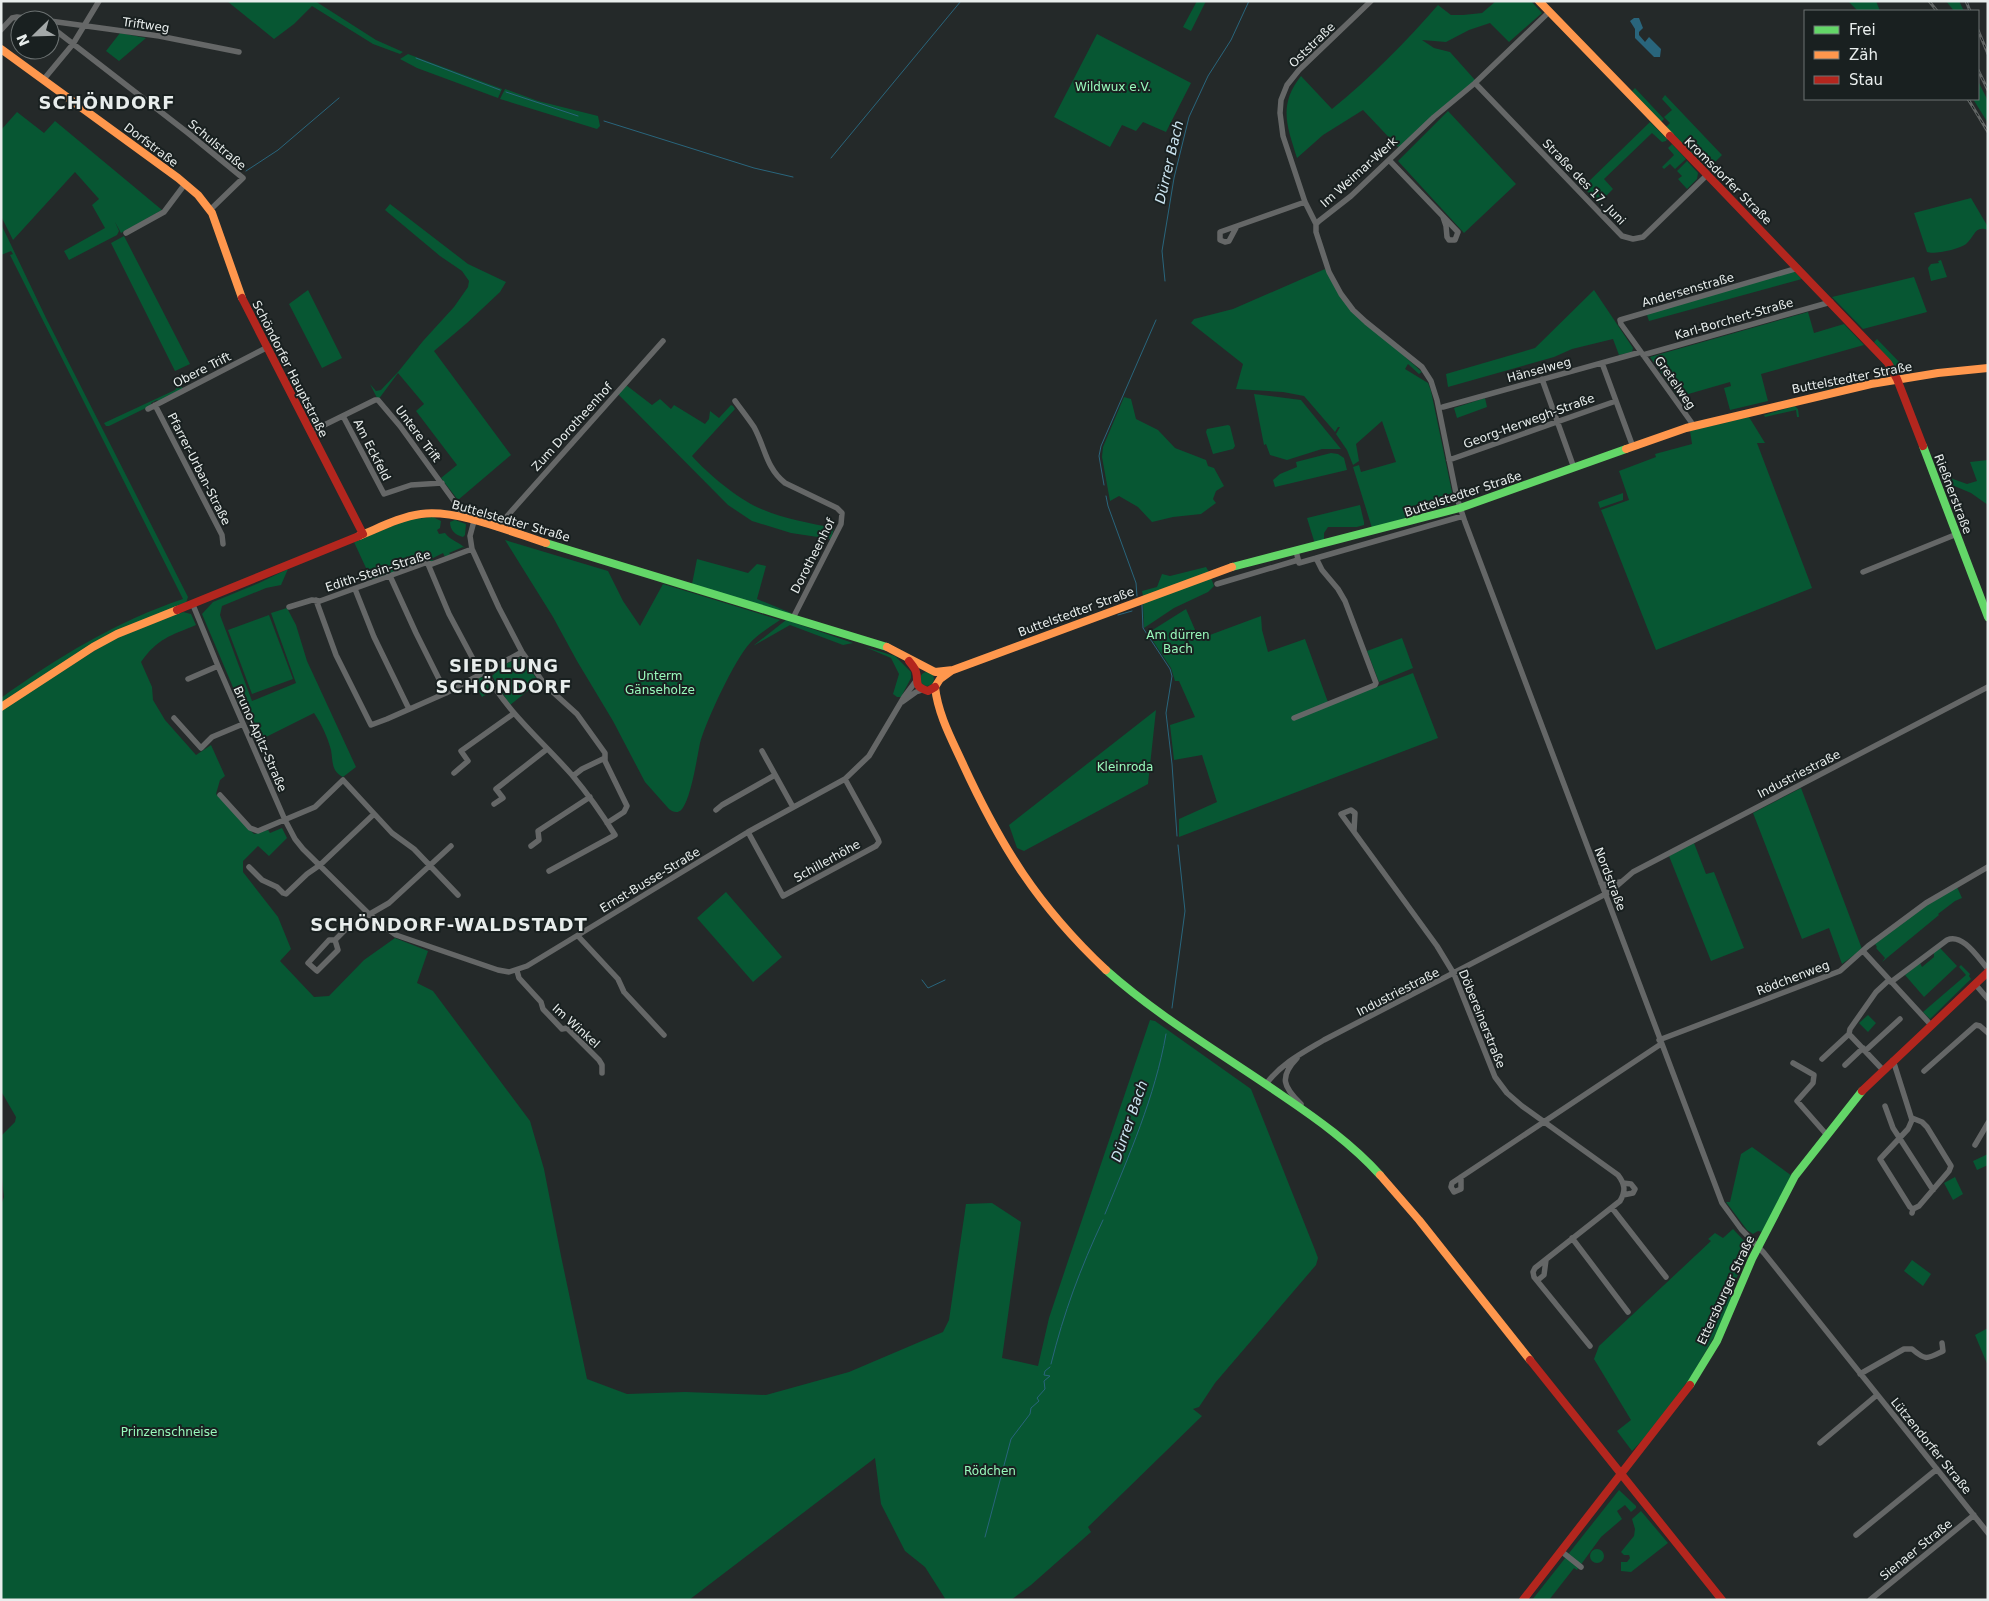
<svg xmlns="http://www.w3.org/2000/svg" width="1989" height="1601" font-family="'DejaVu Sans',sans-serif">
  <rect width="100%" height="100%" fill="#242929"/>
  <path fill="#075733" d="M227,1H315L376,40L403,52L400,54L373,44L312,6L294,24L274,39Z
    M1197,1H1206L1191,31L1183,27Z
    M1496,1H1531L1542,13L1509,42L1490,23L1469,30L1446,42L1422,40L1434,48L1450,52L1475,80L1399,148L1363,110L1323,135L1297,158C1287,126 1278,105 1301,76L1332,109C1370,78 1406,42 1438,5L1451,15H1463L1482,13Z
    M1848,1H1876L1880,11H1858Z
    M1946,1H1959L1964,11H1954Z
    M120,33L146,38L119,61L106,51Z
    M1097,34L1191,83L1166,132L1143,122L1136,131L1122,125L1110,147L1054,117Z
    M408,54L502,89L498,98L417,68L400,59Z
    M1978,81L1988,101V123L1973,99H1978Z
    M1635,88L1664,119L1661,122L1632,91Z
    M505,89L538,101L598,116L600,126L597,129L500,99Z
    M1665,95L1722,155L1713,164L1704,165L1666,127L1670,123L1664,117L1672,110L1662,99Z
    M1448,111L1516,184L1464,233L1398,161Z
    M17,112L44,133L55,121L162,210L121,233L115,222L119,231L117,235L69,260L64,251L105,228L92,205L99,199L75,172L13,240L1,216V130Z
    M1650,122L1667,139L1666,141L1662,142L1652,133L1604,179L1613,189L1599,203L1583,187Z
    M1672,144L1686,159L1675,169L1670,164L1664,169L1662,167L1674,155L1668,148Z
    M1687,161L1698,173L1697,179L1687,189L1678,179L1682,176L1677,171Z
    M1971,198L1988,227V230C1974,225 1975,237 1966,244C1960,249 1934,255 1927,252L1914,213Z
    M390,204L468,264L506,282L500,292L467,323L434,351L511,455L458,500L441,478L457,465L416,411L424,404L398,373L378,400L370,384L376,391L381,390L398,372L423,341L454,307L468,287L469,281L462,271L440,256L385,210Z
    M1,224L46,318L188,597L186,603L109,635L1,703V698C58,657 117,621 183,599L10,255L13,254L11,251L1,255Z
    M124,236L190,364L175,371L111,243Z
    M1941,260L1947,277L1931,281L1928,268L1931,264L1939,263L1938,261Z
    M1325,269L1342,300L1422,372L1419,374L1408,364L1405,369L1428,383L1431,391L1453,497L1449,505L1372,528L1353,467L1359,465L1361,472L1396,462L1382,421L1356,444L1359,461L1353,465L1347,450L1336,434L1340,427H1338L1335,432L1304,396L1283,392L1236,389L1243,364L1191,323L1194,319L1233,309Z
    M1793,270L1802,279L1649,321L1646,312Z
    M1914,277L1927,312L1863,329L1832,297Z
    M308,290L342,358L322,368L289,304Z
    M1594,290L1633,348L1632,352L1619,355L1613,339L1572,349L1554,357L1448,387L1446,374L1535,348Z
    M1808,312L1814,333L1844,324L1864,345L1761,374L1768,401L1730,410L1724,388L1731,386L1730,382L1678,397L1650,357Z
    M1877,339L1903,366L1896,368L1874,342Z
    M1846,379V384L1822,390L1817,386L1835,380V382Z
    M180,383L184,391L159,402L157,400L151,403L152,405L109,426H106L104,423L175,390Z
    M626,385L652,405L660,399L671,409L674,405L705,424L709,419L710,411L719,418L731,405L733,406L735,409L692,456C708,474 737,498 759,508C783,519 809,523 834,528L831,539L791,533L752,521L728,505L618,394Z
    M1254,394L1301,400L1341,449H1322L1287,460L1270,455L1266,444L1264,445Z
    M1124,397L1131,399L1136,419L1158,430L1175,448L1206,460L1208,466L1214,468L1224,486L1216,491L1213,499L1216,503L1201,514L1173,517L1152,522L1138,507L1119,496L1110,501L1102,457L1103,447Z
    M1485,398L1487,407L1457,418L1454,408Z
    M1795,406L1798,409L1799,417H1797L1796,410L1765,417L1764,415Z
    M1749,417L1765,443H1757L1812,588L1656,650L1601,510L1629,500L1619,471L1656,457L1655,454L1692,444L1690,431Z
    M1228,425L1230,426L1235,446L1233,449L1213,454L1206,432L1207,429Z
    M1331,453L1338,454L1344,458L1347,470L1275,487L1273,480L1280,474L1297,467L1296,462Z
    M1988,460V505L1971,493L1945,482L1942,475L1967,484L1977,481L1970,462Z
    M1623,493V500L1600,508L1598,502Z
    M1360,505L1364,522V525L1357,527H1328L1324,533V541L1315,544L1307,518Z
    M433,517L441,521L440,528L437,530L439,534L445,533C451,541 460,542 466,549L463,547L449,553L451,555L445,557L443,553L431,559L434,561L372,581L354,542L407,520Z
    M455,520L466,524L465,535L463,537C455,535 450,530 450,522Z
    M505,540L608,571L623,601L640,626L663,584L780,620C770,627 758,634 750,643C735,659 706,721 700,743C697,758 691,798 682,809C678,814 673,812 669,809L645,782L613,721L577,661L553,617Z
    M697,559L748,573L757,564L766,566L757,599L791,613L789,614L692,584Z
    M1206,567L1209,572L1143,596L1142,591L1157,587L1162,574L1170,576Z
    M288,569L281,585L266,588L222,606L220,615L252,701L296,683L271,613L287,608L296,625L307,661L356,767L343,777C331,771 333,761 331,750C328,738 321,723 314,713L262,739L252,718H246L202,614L213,602L259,583Z
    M1211,578L1214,586L1208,592L1174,608L1144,628L1143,603Z
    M1186,609L1199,639L1261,616L1262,630L1268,652L1305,639L1329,705L1413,673L1438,738L1179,837V819L1217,802L1202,755L1174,760L1170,725L1195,717L1179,681H1175L1171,668L1149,635L1152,634L1151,631Z
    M183,612L191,614L196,625C170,636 158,638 141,662L152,687L153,700L165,720L196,755L211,745L225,776L220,780L216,794L254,834L268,830L270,833L282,828L287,838L269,856L258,846L243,861V872L278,917L291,949L280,961L314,997L329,996L364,960L395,938L428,951L417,983L433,991L530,1121L544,1169L561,1256L587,1379L627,1394L685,1392L766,1395L849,1372L943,1332L949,1320L966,1204L992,1203L1021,1222L1002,1358L1038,1366L1049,1318L1069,1258L1150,1020L1155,1021L1251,1089L1315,1250L1318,1258L1316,1265L1215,1383L1199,1407L1193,1409L1202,1416L1088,1527L1091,1532L1031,1585L1011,1600H946L925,1567L905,1551L881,1504L875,1458L689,1600H1V1205L4,1197L1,1169V1136L15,1122L16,1117L1,1091V710L113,639Z
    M269,615L293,679L252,694L228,630Z
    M786,620L853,643L843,645L790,625L753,646Z
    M1402,638L1413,668L1379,682L1367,651Z
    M865,647L895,656L911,672V678L901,697H897L893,694L899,674L891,658Z
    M521,657L539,682L510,705L492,676L503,665Z
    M920 679a7 7 0 1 1 14 0a7 7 0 1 1-14 0Z
    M481,677L486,679L494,690L482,697L473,681Z
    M1156,710L1148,784L1024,851L1017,848L1009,825Z
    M1801,788L1862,949L1842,964L1829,928L1802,939L1753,813Z
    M1694,843L1706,874L1714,872L1744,948L1711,961L1669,856Z
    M1957,887L1962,898L1955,901L1938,914L1939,915L1882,962L1885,958L1876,948L1877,947L1875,944L1926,906Z
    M726,892L782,957L753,982L697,918Z
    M1940,948L1957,966L1924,997L1905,975L1920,963L1922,967L1934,957V953Z
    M1961,965L1970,974L1969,976L1971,979L1930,1019L1923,1012L1966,975L1959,967Z
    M1868,1015L1876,1023L1868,1032L1859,1023Z
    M1752,1147L1792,1176L1762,1232L1758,1231L1753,1234L1747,1230L1726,1202H1730L1741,1154Z
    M1988,1154V1165L1977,1170L1973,1161Z
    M1955,1177L1963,1194L1953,1200L1944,1183Z
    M1733,1229L1748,1245L1750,1251L1732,1287V1296L1718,1330L1692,1375L1653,1429L1632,1451L1617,1431L1631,1420L1594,1359L1599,1346L1711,1241L1708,1239L1715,1233L1723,1238Z
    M1912,1260L1931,1274L1923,1286L1904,1271Z
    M1988,1328V1366L1975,1335Z
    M1619,1490L1636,1506V1508L1631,1512L1625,1505L1617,1511L1622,1519L1601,1537L1577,1570L1574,1568L1549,1600H1532Z
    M1641,1511L1668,1543L1631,1572L1621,1571V1562H1627L1630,1558L1629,1555H1624L1621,1552L1634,1536L1635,1529L1632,1519Z
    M1590 1556a7 7 0 1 1 14 0a7 7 0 1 1-14 0Z"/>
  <path fill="#29657c" d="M1634,18H1639L1643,28L1639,32V35L1645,42L1649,37L1661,49L1660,57H1654L1635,38V29L1630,21Z"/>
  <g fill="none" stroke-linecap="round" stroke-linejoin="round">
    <path stroke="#29657c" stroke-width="1" d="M416,58L500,90
      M506,92L578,116
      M604,121L754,168L793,177
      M831,158L961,1
      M246,171L278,150L339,98
      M1165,281L1162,251L1174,178L1189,117L1208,76L1231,40L1249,1
      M1104,485L1099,456L1101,446L1156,320
      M1106,496L1108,506L1136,583L1137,596
      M1142,605L1143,628L1170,669L1172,676L1166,713L1172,764L1177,836
      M1118,615L1132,611
      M922,980L928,988L945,980
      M1172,1008L1185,911L1178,845
      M1105,1214C1129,1155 1155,1097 1166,1034
      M1051,1364C1064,1312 1080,1269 1103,1220
      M985,1537L1011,1439L1030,1414L1031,1408L1039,1401L1037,1398L1045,1389L1044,1381L1050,1376L1044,1375L1045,1371L1050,1367"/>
    <path stroke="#656767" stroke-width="5.5" d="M1549,12L1475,83L1434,117L1351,196L1319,221L1316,224V232L1329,272L1341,294L1353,310L1366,322L1422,367L1431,381L1437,400L1457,498L1465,522L1722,1203L1741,1229L1764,1253L1988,1533
      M50,21L159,36L239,52
      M50,26L188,133L243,178L210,210
      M1,30L12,18L17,17L41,20
      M44,79L73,44L99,1
      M1475,83L1622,236L1633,239L1643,237L1707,175
      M1389,160L1458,232L1455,240H1449L1447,237L1446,226L1443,217
      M1316,224L1305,202L1283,136L1280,113L1281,100L1287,85L1299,70L1371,1
      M1237,226L1220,232V240L1225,242L1229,241L1237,226L1305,202
      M126,233L164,212L185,184
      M1643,355L1831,302
      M1602,363L1633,447
      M1542,379L1574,468
      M735,401C741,409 748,418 754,427C765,447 766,468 785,483L837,508L842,513L841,524L793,618
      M155,405L222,535L223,544
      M1443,407L1641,352
      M148,409L266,348
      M343,416L384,494L411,485L442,483
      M1694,426L1621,324L1620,320L1798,268
      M310,432L375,400H378L400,426L467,519
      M1449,460L1616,401
      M474,521L470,536L472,549L499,608L522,652L545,685L577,714L605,753V761L627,806L624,812L607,823
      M498,528L500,524L663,341
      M1296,551L1299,563L1463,516
      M428,564L449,614L481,674
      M1863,572L1957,534
      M390,576L416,633L446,693
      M1217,584L1298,560
      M355,589L374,637L409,709
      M316,600L336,655L371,725L387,719L446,693L522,652
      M193,605L218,666L285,820L295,839L303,849L369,914L382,925L396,935L498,970L509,972L527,966L748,832L845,779L869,756L904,697L916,681
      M289,607L312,600L320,601L425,563L432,564L472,549
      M485,672C507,712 542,741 572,775C588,794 602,814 615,835L549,871
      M188,679L218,666
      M902,702L916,692L922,690
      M174,718L201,748L212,737L243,724
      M1294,718L1375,685L1376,683L1345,601L1338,589L1322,570L1316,558
      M762,751L793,807
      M454,773L468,761L461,751L513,714
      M573,776L582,769L605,758
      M220,795L250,828L258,831L315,807L343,780L392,833L414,849L458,895
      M494,804L503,798L496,789L547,749
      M716,810L722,805L775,775
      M1354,831L1355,813L1351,810L1341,814L1437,946L1454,974L1495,1077L1507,1093L1522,1106L1618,1175C1625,1184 1626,1191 1620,1201L1535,1268L1533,1272L1534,1277L1590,1346
      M748,832L783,896L876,846L879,842L878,839L845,779
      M531,846L539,840L538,831L590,797
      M249,867L262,880L277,887L283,893L286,894L307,874L320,865L374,814
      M1601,883L1607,885L1620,882
      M578,936L618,979L624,992L664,1035
      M335,940L338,950L317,971L308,963L329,940H335L349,926L389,903L451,846
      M1863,951L1931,1025
      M517,971L519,978L541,1002L543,1009L562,1029L567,1028L599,1060L602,1065V1073
      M1891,982L1947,940C1963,933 1978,958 1988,969
      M1975,984L1988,999
      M1849,1034L1883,1070
      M1659,1040L1840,971L1868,946L1926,903L1988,867
      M1865,1051L1900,1019
      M1297,1058C1279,1077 1283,1087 1301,1104
      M1822,1059L1849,1034L1850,1029L1876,992L1889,980
      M1893,1060L1912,1120L1908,1129L1880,1159L1910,1207L1913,1209L1912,1213
      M1793,1063L1814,1075L1813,1083L1797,1101L1826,1134
      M1845,1065L1863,1048
      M1924,1071L1976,1025L1980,1026L1988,1033
      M1266,1084C1282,1063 1302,1053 1324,1040L1598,898L1611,891L1633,872L1988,687
      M1885,1106L1893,1128L1933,1190
      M1912,1118L1922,1122L1927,1127L1951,1166L1949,1171L1919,1206L1913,1209
      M1975,1145L1988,1123
      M1461,1177V1189L1454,1192L1451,1187L1452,1183L1458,1179L1661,1044
      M1623,1183L1631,1184L1635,1189L1633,1193L1623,1195
      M1612,1208L1666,1277
      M1572,1238L1628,1312
      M1538,1280L1544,1275L1546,1260
      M1860,1374L1904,1349H1912C1926,1361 1927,1359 1943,1351L1942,1343
      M1820,1443L1877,1395
      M1856,1535L1937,1469
      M1561,1551L1581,1567
      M1870,1600L1974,1515"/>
    <path stroke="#63d668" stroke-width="8" d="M1923,446L1988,617
      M546,543L887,647
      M1232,567L1460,508L1626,449
      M1106,970C1160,1018 1224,1055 1283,1096C1317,1119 1352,1144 1380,1175
      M1690,1385L1717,1341L1752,1259L1795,1176L1862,1091"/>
    <path stroke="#ff974d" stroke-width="8" d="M1539,1L1670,136
      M1,49L178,178L198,195L212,213L242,298
      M1626,449L1686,428L1871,384L1938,373L1988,368
      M359,536C379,528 399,517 421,514C457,509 511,532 546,543
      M887,647L935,672L953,670L1232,567
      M951,671L940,679L935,687C938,714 951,738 962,762C1001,847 1038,906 1106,970
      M1,707L93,647L117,634L177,610
      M1380,1175L1419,1220L1530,1360"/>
    <path stroke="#b3261e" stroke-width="8" d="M1670,136L1888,363L1897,379L1923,446
      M242,298L363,534
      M177,610L359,536
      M909,661C911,664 915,668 916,672C919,683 913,686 928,691L935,687
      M1862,1091L1988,972
      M1530,1360L1722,1600
      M1523,1600L1690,1385"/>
    <defs>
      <path id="rail" d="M1929,1L1937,11
        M1966,1L1970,11
        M1978,30L1988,54
        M1978,70L1988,90
        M1968,99L1988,132"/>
    </defs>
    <use href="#rail" stroke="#616564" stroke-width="3"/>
    <use href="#rail" stroke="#192020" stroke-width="1" stroke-dasharray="4" stroke-linecap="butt"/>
  </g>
  <g text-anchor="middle" stroke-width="4" stroke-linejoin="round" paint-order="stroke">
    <g font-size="12" fill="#e8edec" stroke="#192020">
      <text transform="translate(146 25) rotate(8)" y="4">Triftweg</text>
      <text transform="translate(1312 45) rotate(-44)" y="4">Oststraße</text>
      <text transform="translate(151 145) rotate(37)" y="4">Dorfstraße</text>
      <text transform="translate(217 145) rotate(40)" y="4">Schulstraße</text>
      <text transform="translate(1359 172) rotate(-42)" y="4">Im Weimar-Werk</text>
      <text transform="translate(1728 181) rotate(45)" y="4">Kromsdorfer Straße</text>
      <text transform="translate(1584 182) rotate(46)" y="4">Straße des 17. Juni</text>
      <text transform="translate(1688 290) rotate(-16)" y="4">Andersenstraße</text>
      <text transform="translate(1734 319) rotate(-16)" y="4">Karl-Borchert-Straße</text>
      <text transform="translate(290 369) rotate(63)" y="4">Schöndorfer Hauptstraße</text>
      <text transform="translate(202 370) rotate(-27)" y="4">Obere Trift</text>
      <text transform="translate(1539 370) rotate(-15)" y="4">Hänselweg</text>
      <text transform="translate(1852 378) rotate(-11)" y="4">Buttelstedter Straße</text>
      <text transform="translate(1675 383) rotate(55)" y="4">Gretelweg</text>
      <text transform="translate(1529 421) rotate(-20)" y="4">Georg-Herwegh-Straße</text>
      <text transform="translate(572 427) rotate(-48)" y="4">Zum Dorotheenhof</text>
      <text transform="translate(418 434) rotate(53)" y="4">Untere Trift</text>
      <text transform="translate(372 450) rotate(63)" y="4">Am Eckfeld</text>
      <text transform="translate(199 469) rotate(63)" y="4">Pfarrer-Urban-Straße</text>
      <text transform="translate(1463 494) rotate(-18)" y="4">Buttelstedter Straße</text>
      <text transform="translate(1953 494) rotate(69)" y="4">Rießnerstraße</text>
      <text transform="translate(511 521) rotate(16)" y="4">Buttelstedter Straße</text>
      <text transform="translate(813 556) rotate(-63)" y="4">Dorotheenhof</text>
      <text transform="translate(378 571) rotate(-18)" y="4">Edith-Stein-Straße</text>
      <text transform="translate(1076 612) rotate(-20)" y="4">Buttelstedter Straße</text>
      <text transform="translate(260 739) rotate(66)" y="4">Bruno-Apitz-Straße</text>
      <text transform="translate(1799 774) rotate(-27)" y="4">Industriestraße</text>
      <text transform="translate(827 861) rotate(-29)" y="4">Schillerhöhe</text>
      <text transform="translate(1610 879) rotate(69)" y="4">Nordstraße</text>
      <text transform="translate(650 880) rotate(-31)" y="4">Ernst-Busse-Straße</text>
      <text transform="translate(1793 978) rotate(-21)" y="4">Rödchenweg</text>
      <text transform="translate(1398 992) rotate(-27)" y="4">Industriestraße</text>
      <text transform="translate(1482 1019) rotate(68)" y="4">Döbereinerstraße</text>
      <text transform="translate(576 1026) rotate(42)" y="4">Im Winkel</text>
      <text transform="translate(1726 1290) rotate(-65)" y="4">Ettersburger Straße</text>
      <text transform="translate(1931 1446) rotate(51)" y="4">Lützendorfer Straße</text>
      <text transform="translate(1916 1550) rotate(-39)" y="4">Sienaer Straße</text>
    </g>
    <g font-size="12" fill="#99fabc" stroke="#192020">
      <text x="1113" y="91">Wildwux e.V.</text>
      <text x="1178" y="639">Am dürren<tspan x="1178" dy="14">Bach</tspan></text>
      <text x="660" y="680">Unterm<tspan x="660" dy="14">Gänseholze</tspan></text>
      <text x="1125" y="771">Kleinroda</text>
      <text x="169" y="1436">Prinzenschneise</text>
      <text x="990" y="1475">Rödchen</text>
    </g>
    <g font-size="14" font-style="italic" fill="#cce5f1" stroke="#192020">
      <text transform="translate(1169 162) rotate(-77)" y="5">Dürrer Bach</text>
      <text transform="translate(1129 1121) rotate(-71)" y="5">Dürrer Bach</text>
    </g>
    <g font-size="18" font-weight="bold" letter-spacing="1" fill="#e8edec" stroke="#192020">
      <text x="107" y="109">SCHÖNDORF</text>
      <text x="504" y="672">SIEDLUNG<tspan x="504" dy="21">SCHÖNDORF</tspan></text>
      <text x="449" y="931">SCHÖNDORF-WALDSTADT</text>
    </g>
  </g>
  <rect width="1989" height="1601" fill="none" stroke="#e8edec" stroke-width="5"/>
  <rect x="1804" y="10" width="175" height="90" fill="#192020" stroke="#6c7272"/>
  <rect x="1814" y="26" width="25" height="8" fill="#63d668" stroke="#6c7272"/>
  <text x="1849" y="35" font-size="15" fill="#e8edec">Frei</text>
  <rect x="1814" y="51" width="25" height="8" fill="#ff974d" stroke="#6c7272"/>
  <text x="1849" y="60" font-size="15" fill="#e8edec">Zäh</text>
  <rect x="1814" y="76" width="25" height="8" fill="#b3261e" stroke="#6c7272"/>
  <text x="1849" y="85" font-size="15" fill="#e8edec">Stau</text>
  <g transform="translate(35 35) rotate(247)"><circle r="24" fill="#192020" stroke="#6c7272"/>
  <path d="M0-4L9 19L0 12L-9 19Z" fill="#a3a8a8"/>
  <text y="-8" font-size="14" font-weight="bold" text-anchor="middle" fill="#e8edec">N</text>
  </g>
</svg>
